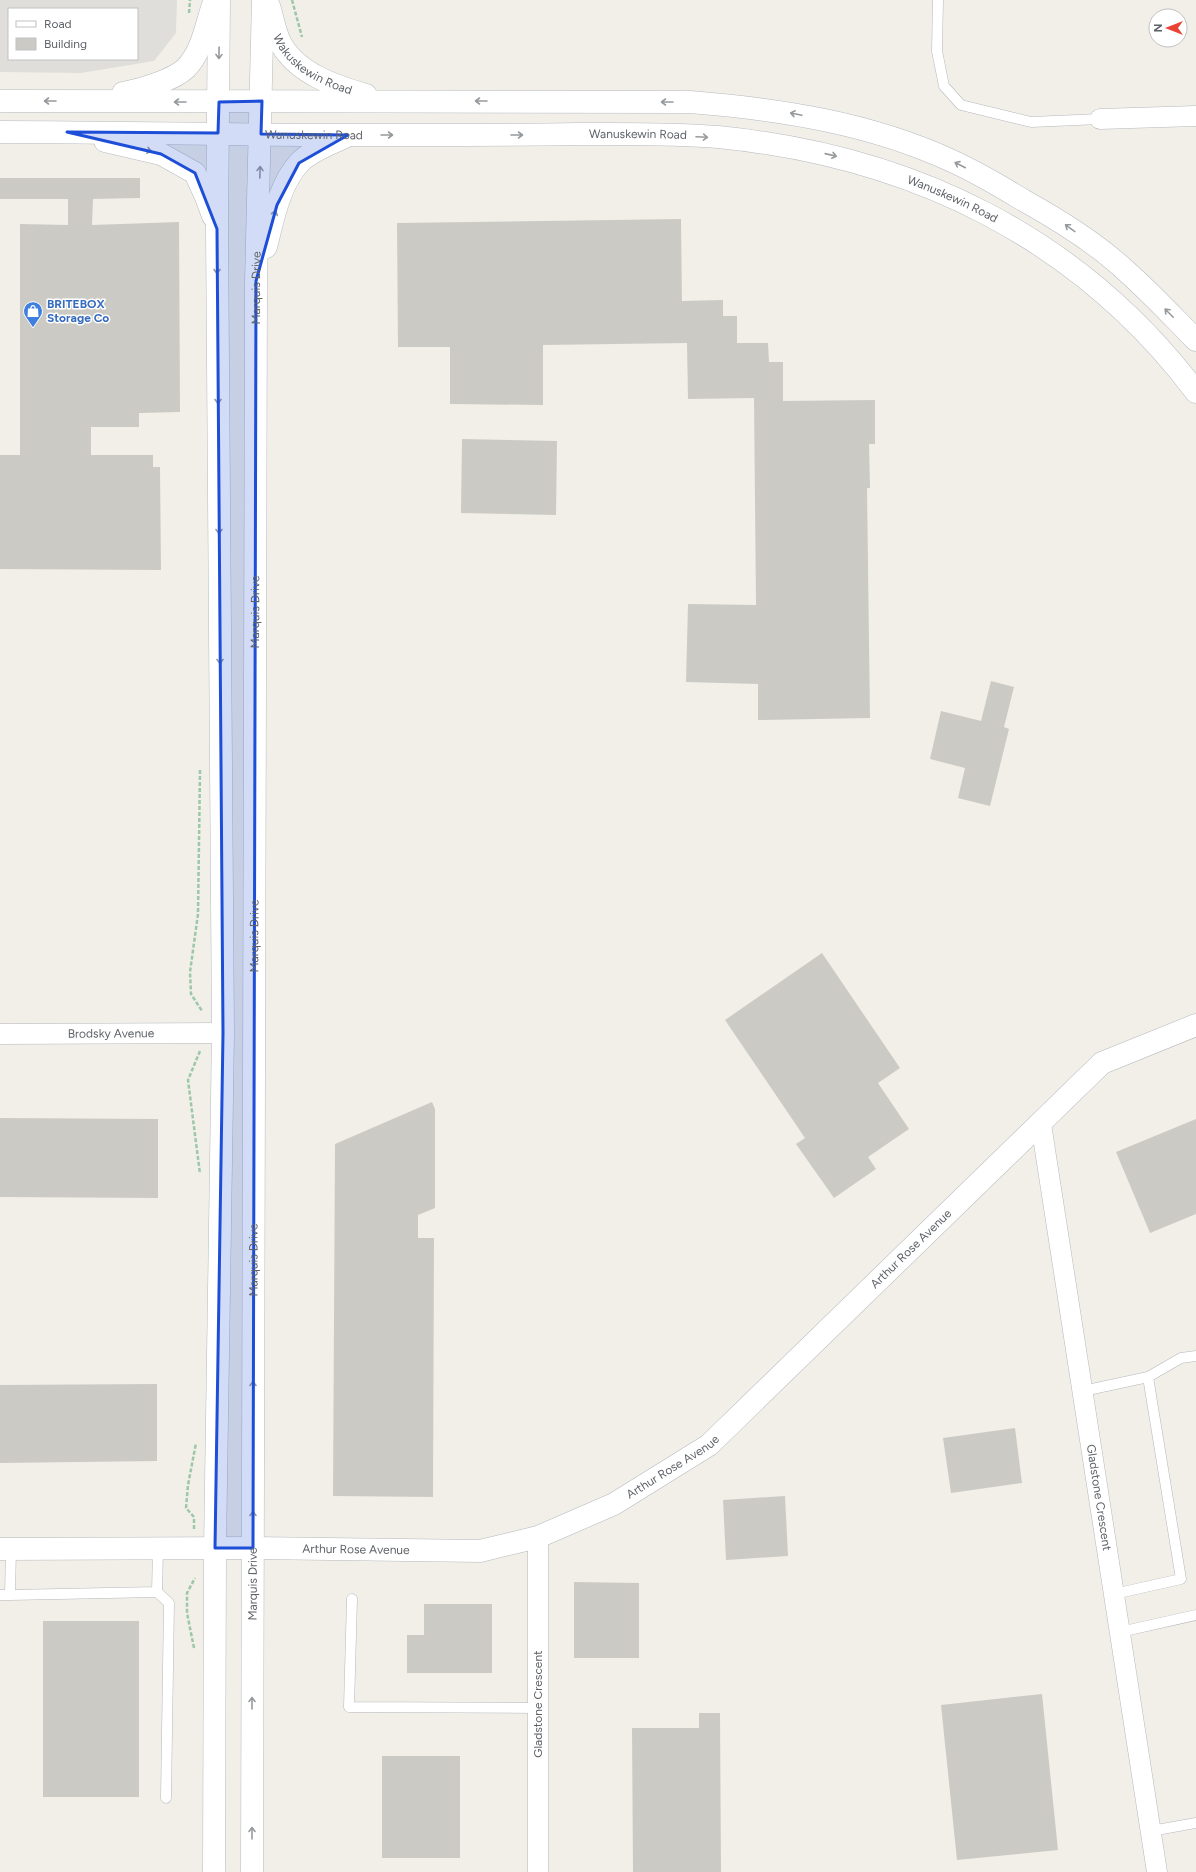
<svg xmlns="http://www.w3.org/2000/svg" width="1196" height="1872" font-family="Figtree,sans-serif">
  <rect width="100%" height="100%" fill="#f1efe8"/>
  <path fill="#e0deda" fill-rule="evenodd" d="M0,0H177L176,33L154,61L81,73L0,72ZM9,9H137V59H9Z"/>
  <path fill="#cccac5" d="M0,178H140V198L93,199L92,225L179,222L180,412L139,413V427H91V455H153V467H160L161,570L0,569V455H20V224L68,225V199H0Z
    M681,219L682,301L723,300V316H737V343H768L769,362H783V401L875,400V444H869L870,488H867L870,718L758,720V684L686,682L688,604L756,605L754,398L688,399L687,343L543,345V405L450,404V347H398L397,223Z
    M462,439L557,441L556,515L461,513Z
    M991,681L1014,687L1004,727L1009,729L990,806L958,798L965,768L930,759L941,711L981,721Z
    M822,953L900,1068L878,1083L909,1129L868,1157L876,1169L834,1198L796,1144L805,1138L725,1020Z
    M432,1102L435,1109V1208L418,1215V1238H434L433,1497L333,1496L335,1144Z
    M0,1118L158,1119V1198L0,1197Z
    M1196,1119V1214L1150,1233L1116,1152Z
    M157,1384V1461L0,1463V1385Z
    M1015,1428L1022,1483L951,1493L943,1438Z
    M785,1496L788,1556L726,1560L723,1500Z
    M574,1582L639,1583V1658H574Z
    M424,1604H492V1673H407V1635H424Z
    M43,1621H139V1797H43Z
    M1042,1694L1058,1850L957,1860L941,1705Z
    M699,1713H720L721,1872H633L632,1728H699Z
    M382,1756H460V1858H382Z"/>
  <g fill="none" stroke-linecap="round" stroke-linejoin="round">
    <defs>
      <path id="service" d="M938,0L937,51L944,86L961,105L1031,122L1100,119
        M1148,1377L1181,1358L1196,1356
        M1083,1391L1148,1377L1181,1579L1114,1594
        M158,1549L157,1592L169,1603L166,1798
        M0,1595H10L11,1549
        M10,1595L157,1592
        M352,1599L349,1707L538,1708
        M1120,1632L1196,1615
        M1151,1831L1196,1823"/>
      <g id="minor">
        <path d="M1100,119L1196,116"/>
        <path id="s1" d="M0,1034L223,1033"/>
        <path id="s2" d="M1041,1124L1157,1872"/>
        <path d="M538,1537V1872"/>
      </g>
      <g id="tertiary">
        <path id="s3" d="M0,1549L253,1548L480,1551L538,1537L614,1504L709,1445L1102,1063L1196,1025"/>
      </g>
      <g id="secondary">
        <path id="s4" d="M269,6C273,18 275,33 281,44C298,74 335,86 366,95"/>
        <path d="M123,93C140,90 174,80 186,68C202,52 206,25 213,5"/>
        <path d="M0,101L690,102C779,109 870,123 952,161C976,172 1000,186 1023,200C1059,220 1095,242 1125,270C1150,292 1173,317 1196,340"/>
        <path id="s5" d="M0,132C137,132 274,136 411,135C466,135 522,135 577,134C624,134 672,133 718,137C911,156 1078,236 1196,392"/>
        <path d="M105,141L161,154L195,173L206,197L213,216"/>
        <path d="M266,247C273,220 279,185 299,163C310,151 330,144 345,137"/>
        <path d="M214,1872L215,1548L223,1033L217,229L219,0"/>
        <path id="s6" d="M252,1872L256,281L263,0"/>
      </g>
    </defs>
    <use href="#service" stroke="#b5b8bc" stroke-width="11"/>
    <use href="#minor" stroke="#b5b8bc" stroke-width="21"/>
    <use href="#tertiary" stroke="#b5b8bc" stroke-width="23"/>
    <use href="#secondary" stroke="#b6babf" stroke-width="23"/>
    <path stroke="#9cc7a9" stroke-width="2.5" stroke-dasharray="4 2" stroke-linecap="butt" d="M292,0L302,37
      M189,13L190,0
      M200,770L198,914L190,972L191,994L202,1011
      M200,1051L188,1080L200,1174
      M194,1529V1517L186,1508L188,1485L196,1443
      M194,1648L187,1613V1593L195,1578"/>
    <use href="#service" stroke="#fff" stroke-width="10"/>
    <use href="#minor" stroke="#fff" stroke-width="20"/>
    <use href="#tertiary" stroke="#fff" stroke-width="22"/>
    <use href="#secondary" stroke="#fff" stroke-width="22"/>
  </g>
  <defs><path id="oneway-shaft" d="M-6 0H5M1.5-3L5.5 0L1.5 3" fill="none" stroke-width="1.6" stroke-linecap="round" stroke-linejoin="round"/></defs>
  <g stroke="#979a9d">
    <use href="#oneway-shaft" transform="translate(219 53) rotate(91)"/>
    <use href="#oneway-shaft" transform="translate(50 101) rotate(-180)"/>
    <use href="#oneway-shaft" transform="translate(481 101) rotate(-180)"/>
    <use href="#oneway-shaft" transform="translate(180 102) rotate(-180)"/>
    <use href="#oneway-shaft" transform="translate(667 102) rotate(-180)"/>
    <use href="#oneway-shaft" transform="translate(796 114) rotate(-168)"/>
    <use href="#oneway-shaft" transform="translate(387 135)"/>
    <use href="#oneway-shaft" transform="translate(517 135)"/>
    <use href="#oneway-shaft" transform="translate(702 137) rotate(3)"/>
    <use href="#oneway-shaft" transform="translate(146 150) rotate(13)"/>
    <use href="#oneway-shaft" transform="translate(831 155) rotate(13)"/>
    <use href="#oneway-shaft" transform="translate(960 165) rotate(-153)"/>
    <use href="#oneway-shaft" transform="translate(260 172) rotate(-88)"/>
    <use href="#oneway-shaft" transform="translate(274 216) rotate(-74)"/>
    <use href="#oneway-shaft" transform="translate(1070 228) rotate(-144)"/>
    <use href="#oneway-shaft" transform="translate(217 268) rotate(90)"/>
    <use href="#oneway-shaft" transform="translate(1169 313) rotate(-135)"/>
    <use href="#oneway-shaft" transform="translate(218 398) rotate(90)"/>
    <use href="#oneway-shaft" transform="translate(219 528) rotate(90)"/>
    <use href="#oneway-shaft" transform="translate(220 658) rotate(90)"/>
    <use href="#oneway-shaft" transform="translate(253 1387) rotate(-90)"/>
    <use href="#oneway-shaft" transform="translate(253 1517) rotate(-90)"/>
    <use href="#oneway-shaft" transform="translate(252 1703) rotate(-90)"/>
    <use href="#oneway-shaft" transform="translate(252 1833) rotate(-90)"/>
  </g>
  <path fill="#1d4ed8" fill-opacity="0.2" stroke="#1d4ed8" stroke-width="3" stroke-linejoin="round" d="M262,101L261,134L348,135L299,163L277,205L256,281L253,1548H215L223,1033L217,229L195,173L161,154L67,132L218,133L219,102Z"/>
  <defs>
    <symbol id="shop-pin" viewBox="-11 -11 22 30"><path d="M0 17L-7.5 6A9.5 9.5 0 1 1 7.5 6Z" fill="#3f7fe0" stroke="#fff"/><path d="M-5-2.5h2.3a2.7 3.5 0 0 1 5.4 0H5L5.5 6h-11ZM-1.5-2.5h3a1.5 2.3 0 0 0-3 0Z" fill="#fff"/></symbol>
  </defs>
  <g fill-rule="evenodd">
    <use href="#shop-pin" x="22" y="300" width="22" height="30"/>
  </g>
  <g text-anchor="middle" stroke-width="3" stroke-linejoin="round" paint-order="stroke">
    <g font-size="12" fill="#5f6368" stroke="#fff">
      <text dy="4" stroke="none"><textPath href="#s4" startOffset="78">Wakuskewin Road</textPath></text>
      <text dy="4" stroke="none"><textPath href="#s5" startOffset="314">Wanuskewin Road</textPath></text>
      <text dy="4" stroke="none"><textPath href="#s5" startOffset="638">Wanuskewin Road</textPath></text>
      <text dy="4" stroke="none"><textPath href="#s5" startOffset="962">Wanuskewin Road</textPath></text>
      <text dy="4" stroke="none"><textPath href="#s6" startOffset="1584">Marquis Drive</textPath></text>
      <text dy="4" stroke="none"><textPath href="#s6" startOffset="1260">Marquis Drive</textPath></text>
      <text dy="4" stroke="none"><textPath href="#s6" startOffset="936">Marquis Drive</textPath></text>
      <text dy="4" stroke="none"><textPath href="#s1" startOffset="111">Brodsky Avenue</textPath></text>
      <text dy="4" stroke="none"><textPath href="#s3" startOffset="1016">Arthur Rose Avenue</textPath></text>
      <text dy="4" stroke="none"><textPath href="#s6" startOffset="612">Marquis Drive</textPath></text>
      <text dy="4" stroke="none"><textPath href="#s3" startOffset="692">Arthur Rose Avenue</textPath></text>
      <text dy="4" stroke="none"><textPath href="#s2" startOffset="378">Gladstone Crescent</textPath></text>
      <text dy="4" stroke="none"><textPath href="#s3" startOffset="356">Arthur Rose Avenue</textPath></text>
      <text dy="4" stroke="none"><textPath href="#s6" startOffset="288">Marquis Drive</textPath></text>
      <text transform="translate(538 1704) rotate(-90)" y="4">Gladstone Crescent</text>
    </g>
    <g font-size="12" font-weight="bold" fill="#366cbe" stroke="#fff" text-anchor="start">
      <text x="47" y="308">BRITEBOX<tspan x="47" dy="14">Storage Co</tspan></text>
    </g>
  </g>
  <rect x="8" y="8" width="130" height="52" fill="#ffffff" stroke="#bfc1c3"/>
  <rect x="16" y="21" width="20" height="6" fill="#ffffff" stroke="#bfc1c3"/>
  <text x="44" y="28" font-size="12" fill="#5f6368">Road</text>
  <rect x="16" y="38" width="20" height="12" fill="#cccac5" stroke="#bfc1c3"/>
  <text x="44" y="48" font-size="12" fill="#5f6368">Building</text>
  <g transform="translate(1168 28) rotate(270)"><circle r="19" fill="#ffffff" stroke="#bfc1c3"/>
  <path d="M0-3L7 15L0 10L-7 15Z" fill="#ea4335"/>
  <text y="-6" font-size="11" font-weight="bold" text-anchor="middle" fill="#5f6368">N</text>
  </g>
</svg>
